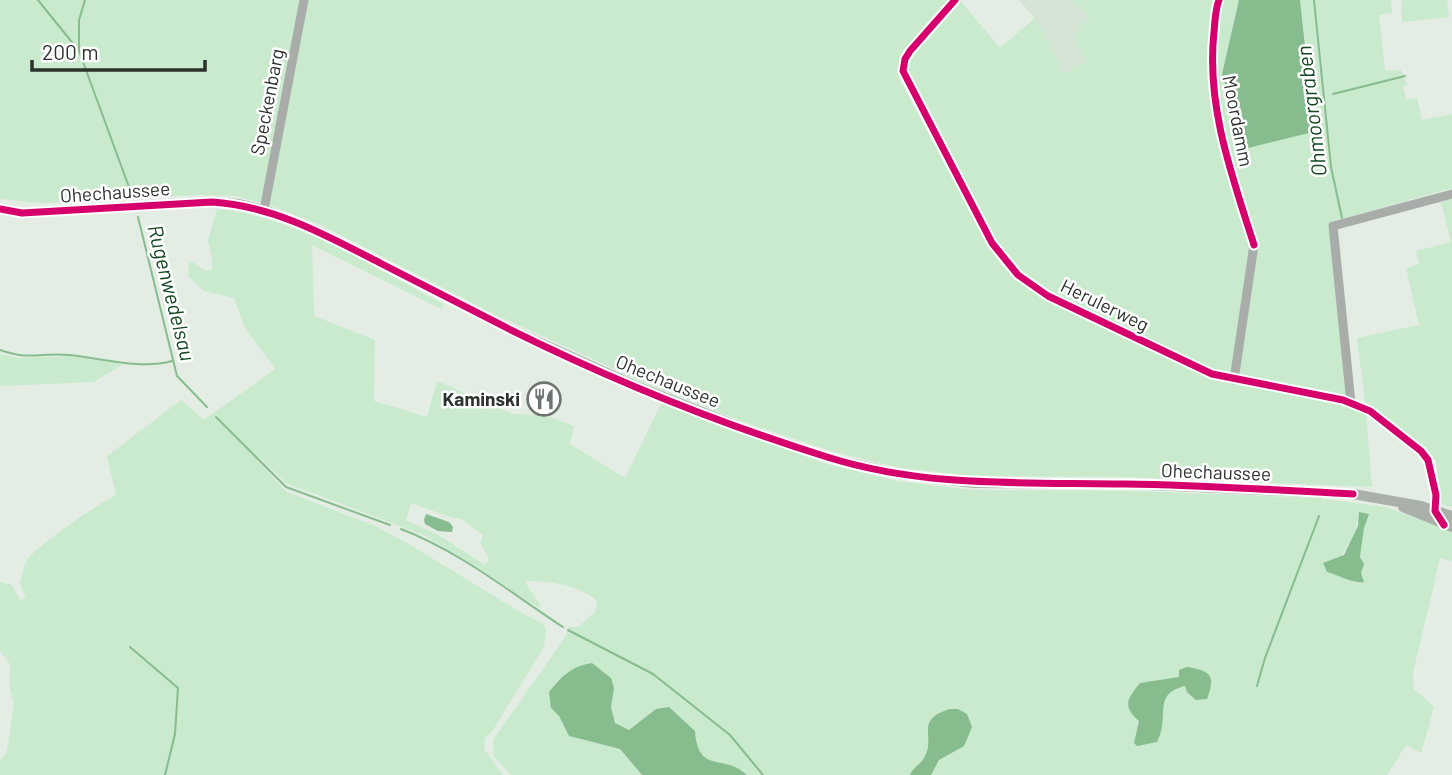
<svg xmlns="http://www.w3.org/2000/svg" width="1452" height="775" font-family="Barlow,sans-serif">
  <rect width="100%" height="100%" fill="#e3ede4"/>
  <path fill="#d3e4d5" d="M1019,0H1073L1090,17L1086,62L1063,75L1035,18Z"/>
  <path fill="#c9eacd" fill-rule="evenodd" d="M0,0H960L1000,48L1035,18L1064,74L1086,62L1074,35L1090,17L1073,0H1239L1222,74L1312,130V95L1300,0H1391L1392,13L1379,15L1385,71L1401,70L1407,85L1403,86L1406,100L1417,98L1422,120L1452,114V188L1330,222L1347,398L1231,377L1205,368L1033,283L1014,263L999,245L907,69L899,78L987,244L1001,265L1020,282L1039,295L1205,375L1347,405L1366,414L1372,487L1127,477L974,476L900,468L831,451L749,424L638,380L490,312L321,225L269,205L236,196L196,195L42,203L0,199Z
    M1401,0H1447L1449,17L1402,22Z
    M1452,199V507L1442,504L1436,461L1430,453L1365,402L1357,338L1419,325L1406,268L1419,264L1416,251L1451,242L1441,202Z
    M217,209C293,215 376,269 444,304L441,309L312,245L314,316L375,340L374,401L427,417L437,381L513,414L544,415L574,426L570,444L625,478L661,404L827,464L898,481L973,490L1127,491L1318,498L1385,507L1452,532V561L1440,558L1413,673L1414,689L1434,707L1421,753L1406,745L1387,775H747C723,753 698,775 695,731L656,709L629,730L615,723L611,707L614,688L551,708L559,716L564,726L579,739L620,749L642,775H511L494,756L493,740L566,636L568,627H578L595,612L597,601C577,584 549,581 524,581L540,604L539,608L426,536L286,483L259,457L258,461L287,492L375,526L407,543L527,616L541,622L546,628L544,647L493,730L485,738L484,749L503,775H0V761L7,751L14,703L9,685L10,664L0,651V582L12,585L20,600L26,598L20,583C22,576 23,568 26,562C36,545 98,504 116,495L107,456L181,400L204,420L275,369L244,326L234,298L204,291L188,276L189,260L206,271L212,269V257L208,240ZM411,503L453,518H460L483,535L480,543L489,559L485,565L440,536L406,520ZM1359,512L1364,528L1360,558L1363,564L1356,583L1342,575L1327,572C1344,555 1357,537 1359,512Z
    M0,354L18,358L69,356L123,364L94,382L0,386Z"/>
  <path fill="#87bc8f" d="M1239,0H1300L1310,91L1315,97C1308,109 1318,123 1309,133L1248,148L1242,143L1222,74Z
    M1359,512L1369,514L1364,528L1360,557L1364,564L1361,573L1364,582C1353,584 1339,575 1327,572L1323,563L1344,555L1358,526Z
    M426,514L449,522L453,527L452,532L438,531L425,524L424,520Z
    M592,663L611,678L614,688L611,707L615,723L629,730L656,709L669,707L695,731C698,775 724,753 747,775H642L620,749L569,736L559,716L551,708L549,692C562,676 572,666 592,663Z
    M1187,667C1211,671 1216,675 1207,699L1196,700L1187,692L1185,686C1151,694 1171,717 1157,742L1137,746L1134,743L1139,721C1122,706 1127,699 1140,683L1179,677V670Z
    M950,709H958L967,714L972,727L964,746L939,760L931,775H910C913,767 920,765 924,758C937,737 913,720 950,709Z"/>
  <g fill="none" stroke-linecap="round" stroke-linejoin="round">
    <path stroke="#87bc8f" stroke-width="2" d="M38,0L79,51
      M85,0L79,20V51L133,198
      M1314,0L1331,167L1342,218
      M1333,94L1405,76
      M138,217L177,376L207,407
      M0,350C30,361 42,352 69,355C102,358 140,370 172,361
      M216,417L286,487L390,525
      M401,529C459,551 511,593 563,627
      M568,630L653,674L730,735L763,775
      M130,647L178,688L175,734L165,775
      M1257,686L1265,658L1319,516"/>
    <path stroke="#a8ada9" stroke-width="9" d="M955,0L910,51L905,59L903,71L992,243L1018,275L1048,296L1212,374L1343,400L1370,411L1421,451L1428,460L1436,495L1437,515
      M264,210L304,0
      M1234,380L1254,245
      M1351,403L1333,226L1452,194"/>
    <path stroke="#aab1aa" stroke-width="10" d="M0,209L22,213L212,202L239,204L264,210L318,231L512,330L636,386L747,430L829,458L899,474L974,483L1127,484L1353,494L1421,506L1452,516
      M1403,507L1452,527"/>
    <defs>
      <path id="cycleway" d="M955,0L910,51L905,59L903,71L992,243L1018,275L1048,296L1212,374L1343,400L1370,411L1421,451L1428,460L1436,495L1435,511L1444,525
        M1219,0C1215,10 1215,22 1214,32C1206,106 1232,176 1254,245
        M0,209L22,213L212,202C274,206 326,235 380,263C423,285 466,307 509,329C610,379 718,423 827,457C925,488 1023,482 1125,484C1201,485 1277,490 1353,494"/>
    </defs>
    <use href="#cycleway" stroke="#fff" stroke-width="11"/>
    <use href="#cycleway" stroke="#d6006c" stroke-width="7"/>
  </g>
  <defs>
    <symbol id="restaurant-ring" viewBox="-11 -11 22 22"><circle r="9.5" fill="#fff" stroke="#6c746d" stroke-width="1.5"/><path d="M-5-6h1v4h1v-4h1v4h1v-4h1v5L-1.5 .5V6h-2V.5L-5-1ZM5-6V6H3V1.5H1.5Q1.5-4 5-6Z" fill="#6c746d"/></symbol>
  </defs>
  <g fill-rule="evenodd">
    <use href="#restaurant-ring" x="525" y="380" width="38" height="38"/>
  </g>
  <g text-anchor="middle" stroke-width="5" stroke-linejoin="round" paint-order="stroke">
    <g font-size="19" fill="#2c332d" stroke="#fff">
      <text transform="translate(267 102) rotate(-79)" y="7">Speckenbarg</text>
      <text transform="translate(1238 121) rotate(79)" y="7">Moordamm</text>
      <text transform="translate(115 192) rotate(-4)" y="7">Ohechaussee</text>
      <text transform="translate(1105 305) rotate(26)" y="7">Herulerweg</text>
      <text transform="translate(668 381) rotate(22)" y="7">Ohechaussee</text>
      <text transform="translate(1216 472) rotate(2)" y="7">Ohechaussee</text>
    </g>
    <g font-size="19" font-weight="bold" fill="#2c332d" stroke="#fff" text-anchor="end">
      <text x="520" y="406">Kaminski</text>
    </g>
    <g font-size="21" font-style="italic" fill="#134820" stroke="#fff">
      <text transform="translate(1312 111) rotate(-97)" y="7">Ohmoorgraben</text>
      <text transform="translate(171 293) rotate(76)" y="7">Rugenwedelsau</text>
    </g>
  </g>
  <path d="M32 60v10h173v-10" fill="none" stroke="#2c332d" stroke-width="3.5"/>
  <text x="42" y="60" font-size="21" fill="#2c332d" stroke="#ffffff" stroke-width="5" paint-order="stroke">200 m</text>
</svg>
